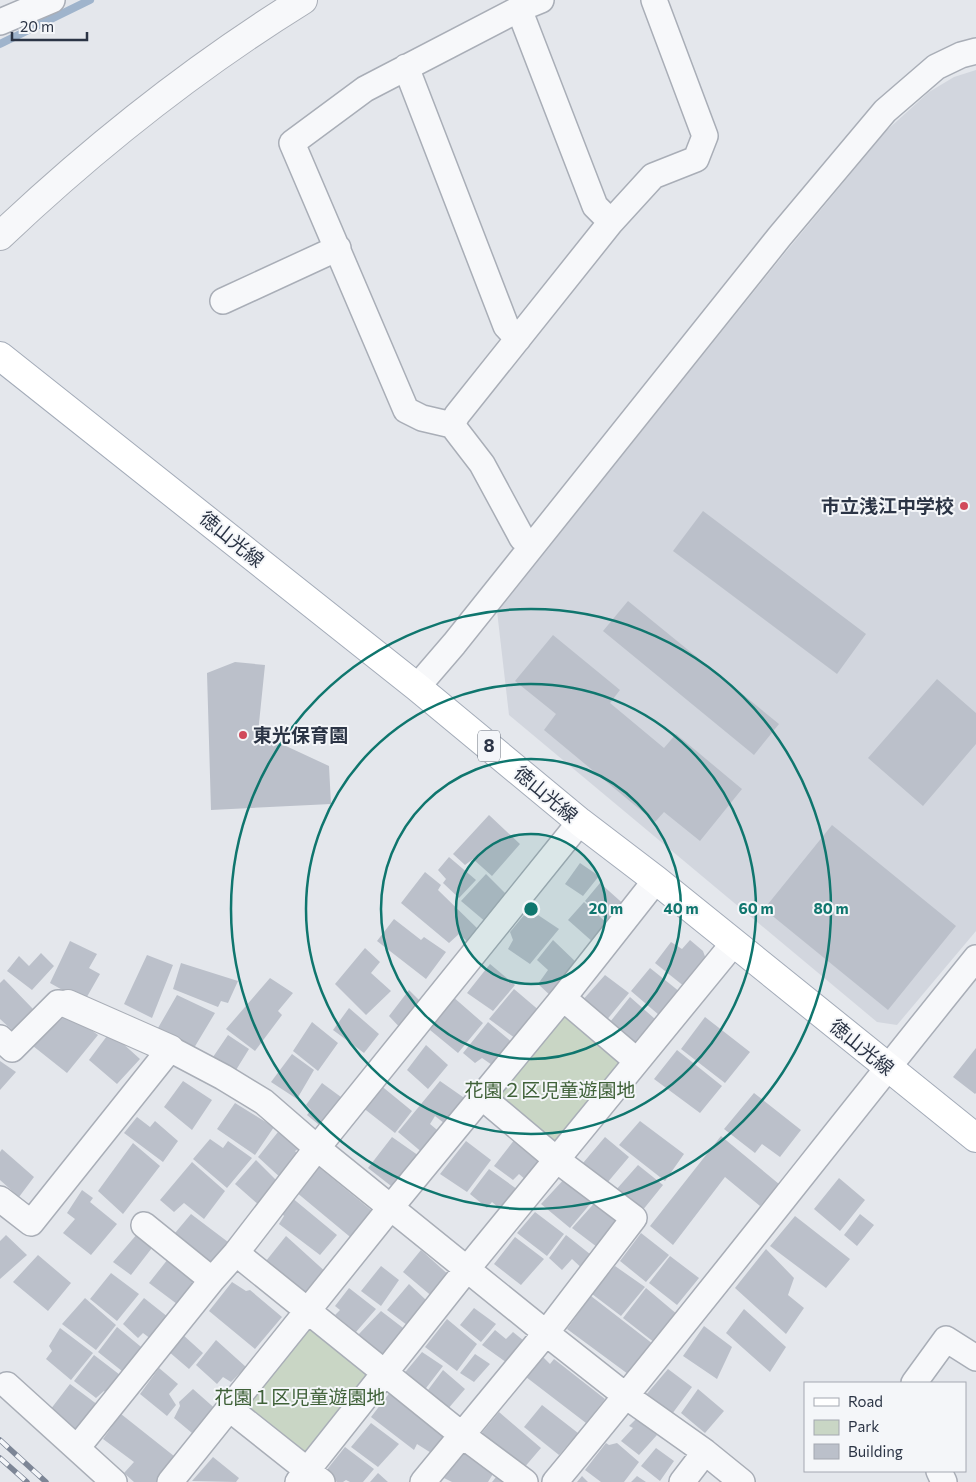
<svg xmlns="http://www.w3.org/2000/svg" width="976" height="1482" font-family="Commissioner,'Noto Sans JP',sans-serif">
  <rect width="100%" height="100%" fill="#e4e7ec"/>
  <path fill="#d2d6de" d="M976,70V931L897,1025L877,1022L509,715L497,611L785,253L886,131L929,92L954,77Z"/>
  <path fill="#c9d6c5" d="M566,1010L625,1059L553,1147L494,1098Z
    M308,1323L369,1376L302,1459L239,1409Z"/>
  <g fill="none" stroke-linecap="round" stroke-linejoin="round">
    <path stroke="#9fb4cc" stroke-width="8" d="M0,44L90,0"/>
  </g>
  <path fill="#bbc0ca" d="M703,511L866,634L837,674L673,551Z
    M628,601L779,724L754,755L603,631Z
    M553,635L620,690L610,703L664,748L676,734L742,789L700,841L664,812L655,822L544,730L556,714L515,681Z
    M235,662L265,665L258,733L329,766L331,804L211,810L207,673Z
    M937,679L976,713V744L923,806L868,758Z
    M489,815L520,844L492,876L473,859L465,865L453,854Z
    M832,825L956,926L888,1010L764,909Z
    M449,857L476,880L459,898L443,883L446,879L438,870Z
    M580,863L599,876L583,896L565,884Z
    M425,872L441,885L438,890L480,931L469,943L459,934L449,943L401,903Z
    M486,874L510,898L487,923L461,901Z
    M600,883L628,908L613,925L585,901Z
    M584,902L611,927L594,943L568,920Z
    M529,909L559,929L530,964L508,949L513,940L510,932Z
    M394,919L421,940L424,937L446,952L426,979L377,941Z
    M553,940L579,965L552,997L538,984L548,970L537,960Z
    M690,940L703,951L707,962L685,987L655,963L671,942L682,949Z
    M70,941L97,954L89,968L100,974L84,1002L50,983Z
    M365,948L380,962L371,973L391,991L366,1015L335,984Z
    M41,953L54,966L32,990L7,971L19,956L29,966Z
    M147,955L173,965L152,1018L124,1004Z
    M181,963L238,981L228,1003L221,1001L218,1007L173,989Z
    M490,964L515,985L493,1011L467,993Z
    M650,968L680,992L659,1015L631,991Z
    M605,975L629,993L605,1022L581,1002Z
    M270,978L293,993L278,1011L282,1015L255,1051L226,1029Z
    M4,979L33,1009L13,1031L0,1019V983Z
    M514,989L541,1012L519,1041L489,1019Z
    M409,990L424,1005L404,1032L389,1016Z
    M177,995L215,1013L194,1048L158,1028Z
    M452,996L483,1023L458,1053L430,1030Z
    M630,997L655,1019L634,1043L610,1022Z
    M349,1008L379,1034L364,1053L333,1030Z
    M68,1013L98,1035L67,1073L33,1046Z
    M705,1017L750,1052L725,1083L681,1049Z
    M312,1022L338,1043L318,1071L293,1051Z
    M488,1022L514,1044L495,1067L482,1058L475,1063L463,1053Z
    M110,1032L140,1059L117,1084L89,1060Z
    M228,1035L249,1049L236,1070L213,1057Z
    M426,1045L448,1065L428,1089L407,1070Z
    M976,1048V1093L975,1094L953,1077Z
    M677,1050L722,1086L700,1113L654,1079Z
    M292,1054L314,1070L297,1099L271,1082Z
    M0,1061L16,1072L0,1090Z
    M183,1081L212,1100L192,1130L164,1107Z
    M440,1081L473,1104L449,1127L435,1116L430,1124L442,1134L424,1154L398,1132Z
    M322,1083L345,1100L323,1128L307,1115L311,1110L306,1105Z
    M379,1084L412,1111L395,1133L362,1107Z
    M754,1093L801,1130L780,1157L762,1144L755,1153L724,1129Z
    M235,1103L274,1127L255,1155L217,1129Z
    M137,1117L150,1127L155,1121L178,1141L163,1162L124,1133Z
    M640,1121L684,1154L665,1181L619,1145Z
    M278,1132L299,1149L295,1151L301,1158L283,1180L258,1157Z
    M721,1136L779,1184L760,1206L725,1177L673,1245L650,1226Z
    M392,1137L422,1158L395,1189L368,1168Z
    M605,1137L629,1157L607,1183L583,1163Z
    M210,1139L223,1148L228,1141L252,1158L227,1188L193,1159Z
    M515,1139L545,1161L527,1181L519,1174L513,1180L494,1166Z
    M466,1141L491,1160L467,1192L440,1174Z
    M133,1143L160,1166L123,1214L98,1191Z
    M2,1149L34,1177L19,1197L0,1180V1152Z
    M256,1160L279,1183L259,1205L235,1184Z
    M192,1162L225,1191L204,1219L184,1203L174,1212L160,1200Z
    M316,1165L377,1215L355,1241L296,1192Z
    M638,1165L663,1185L642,1211L615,1191Z
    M489,1169L521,1192L505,1213L492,1202L487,1208L470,1194Z
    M567,1176L596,1197L570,1228L541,1204Z
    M839,1178L865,1200L840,1231L814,1209Z
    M82,1190L93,1198L90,1202L117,1224L91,1255L63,1233L75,1219L67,1213Z
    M291,1197L337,1235L320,1255L279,1224L284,1216L281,1212Z
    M598,1199L626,1221L601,1250L572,1228Z
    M535,1212L564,1234L547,1256L517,1233Z
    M191,1214L232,1245L211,1271L170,1239Z
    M860,1214L874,1225L857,1246L844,1235Z
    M795,1216L850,1259L826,1288L770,1246Z
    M138,1233L155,1244L131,1275L113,1262Z
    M641,1233L669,1255L646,1282L620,1261Z
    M6,1235L27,1255L0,1279V1241Z
    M566,1235L595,1258L587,1273L572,1259L562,1270L549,1258Z
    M286,1236L328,1274L307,1293L266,1261Z
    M515,1237L544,1259L521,1285L494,1264Z
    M766,1249L794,1278L788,1295L804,1308L786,1334L735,1288Z
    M421,1250L451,1277L434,1298L403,1272Z
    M38,1255L71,1283L48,1311L13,1282Z
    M670,1256L699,1278L677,1305L649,1283Z
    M168,1259L201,1283L181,1307L149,1283Z
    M381,1266L399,1280L381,1306L361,1291Z
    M615,1266L645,1287L621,1316L592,1294Z
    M111,1273L139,1294L117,1321L90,1299Z
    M232,1282L246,1291L250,1290L282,1317L255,1349L209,1311Z
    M409,1284L426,1300L407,1325L387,1310Z
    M349,1288L376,1309L356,1332L335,1315L340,1310L335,1306Z
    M646,1288L678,1315L655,1343L623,1318Z
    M591,1296L653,1344L628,1374L567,1329Z
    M85,1298L116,1325L96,1350L62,1324Z
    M144,1298L168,1317L151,1339L143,1333L138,1338L123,1324Z
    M474,1308L496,1324L481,1342L460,1325Z
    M744,1309L786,1347L770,1372L726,1333Z
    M381,1311L407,1331L385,1357L358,1335Z
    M447,1319L477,1344L457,1371L425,1347Z
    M704,1326L732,1347L717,1379L683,1356Z
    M117,1327L146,1351L127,1375L98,1352Z
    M60,1328L93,1353L71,1380L46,1359L52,1351L49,1346Z
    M495,1330L506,1339L513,1332L529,1345L510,1365L482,1345Z
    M182,1334L203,1353L189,1369L168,1351Z
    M216,1340L246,1367L231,1382L223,1377L217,1384L196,1365Z
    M422,1352L443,1366L423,1392L402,1376Z
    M475,1354L490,1364L474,1382L460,1373Z
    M94,1355L124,1378L112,1397L104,1391L96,1398L74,1381Z
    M543,1357L550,1364L554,1359L605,1399L586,1423L526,1377Z
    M159,1368L178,1384L169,1394L176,1405L167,1416L140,1394Z
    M668,1369L692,1387L672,1414L645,1396Z
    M443,1370L465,1389L447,1410L425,1394Z
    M70,1384L98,1405L75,1437L47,1414Z
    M193,1389L219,1412L198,1438L174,1418L180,1406L179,1402Z
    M698,1389L724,1411L705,1433L681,1413Z
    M391,1391L452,1440L436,1456L417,1444L414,1450L371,1417Z
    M542,1405L578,1433L559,1455L524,1427Z
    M499,1412L541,1448L523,1469L480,1435Z
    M121,1414L179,1460L161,1482H134L124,1473L134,1462L103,1439Z
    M636,1419L657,1435L639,1455L621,1441L633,1428L629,1426Z
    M371,1423L399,1444L378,1467L351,1447Z
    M606,1443L609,1445L617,1443L639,1462L624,1482H601L585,1470Z
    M345,1447L374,1469L363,1482H350L346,1480L343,1482H337L325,1472Z
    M656,1448L674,1461L660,1481L641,1466Z
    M466,1449L496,1469L488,1482H452L444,1478Z
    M213,1457L239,1478L236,1482L192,1481Z
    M501,1471L514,1482H492Z
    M378,1473L388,1482H370Z
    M582,1476L588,1482H577Z
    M637,1476L646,1482H631Z"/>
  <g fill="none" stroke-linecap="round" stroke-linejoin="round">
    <defs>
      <path id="minor" d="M519,9L595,206L611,222
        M0,22L52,0
        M406,67L506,326L518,339
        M223,301L338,248
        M452,425L457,415L611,222L653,176L696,159L705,136L654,0
        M532,544L522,538L482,464L452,425L422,418L406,410L292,143L365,89L519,9L541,0
        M417,687L454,644L780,236L885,111L936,67L961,55L976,51
        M563,998L637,1061
        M0,1038L12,1049L58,1003L68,1004
        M0,1199L31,1223L170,1049L223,1077L264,1102L317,1148L546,1333L626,1396L705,1452L742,1482
        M144,1225L212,1280
        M236,1253L462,1435L525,1482
        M914,1383L946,1339L976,1358
        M7,1385L114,1482
        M230,1409L322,1482
        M77,1448L212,1280L236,1253L317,1148L580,822
        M939,1471L944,1482
        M170,1482L391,1207L563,998L656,880
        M298,1482L467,1269L733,944
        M423,1482L546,1333L634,1218L557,1160L482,1097
        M555,1482C698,1310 835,1132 976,958
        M682,1482L705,1452"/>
      <path id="tertiary" d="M0,236C92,149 195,67 303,0
        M68,1004L170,1049"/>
      <path id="primary" d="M0,356L417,687L580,822L656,880L976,1138"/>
    </defs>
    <use href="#minor" stroke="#a9aeb7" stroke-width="28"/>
    <use href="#tertiary" stroke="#a9aeb7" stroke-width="30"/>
    <use href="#primary" stroke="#a3abb8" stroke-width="30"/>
    <use href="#minor" stroke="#f7f8fa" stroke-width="25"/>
    <use href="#tertiary" stroke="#f7f8fa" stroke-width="28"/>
    <use href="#primary" stroke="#fff" stroke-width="28"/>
    <defs>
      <path id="rail" d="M0,1440L46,1482
        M0,1458L27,1482"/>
    </defs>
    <use href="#rail" stroke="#7d8696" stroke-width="5.5"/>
    <use href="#rail" stroke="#f4f6f9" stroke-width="4" stroke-dasharray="11" stroke-linecap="butt"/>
  </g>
  <circle cx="531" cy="909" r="75" fill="#0f766e" fill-opacity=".12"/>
  <g fill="none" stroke="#0f766e" stroke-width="2.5">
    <circle cx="531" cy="909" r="75"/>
    <circle cx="531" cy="909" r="150"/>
    <circle cx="531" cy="909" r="225"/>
    <circle cx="531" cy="909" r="300"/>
  </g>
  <g fill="#d1495b" stroke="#f4f6f9" stroke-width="2">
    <circle cx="964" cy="506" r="5"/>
    <circle cx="243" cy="735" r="5"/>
  </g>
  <g text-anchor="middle" stroke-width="4" stroke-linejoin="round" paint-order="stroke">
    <rect fill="#f4f6f9" stroke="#676e7b" stroke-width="1" x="478" y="730.5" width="22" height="31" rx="4"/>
    <g font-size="18" font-weight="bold" fill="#2b3445">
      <text x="489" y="752">8</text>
    </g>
    <g font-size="19" font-weight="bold" fill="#2b3445" stroke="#f4f6f9" text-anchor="end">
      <text x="954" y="513">市立浅江中学校</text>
      <text x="253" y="742" text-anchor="start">東光保育園</text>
    </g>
    <g font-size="19" fill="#2b3445" stroke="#f4f6f9">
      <text transform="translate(232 539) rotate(39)" y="7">徳山光線</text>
      <text transform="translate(546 794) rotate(40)" y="7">徳山光線</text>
      <text transform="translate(862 1047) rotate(39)" y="7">徳山光線</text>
    </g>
    <g font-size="19" fill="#3f6138" stroke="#f4f6f9">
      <text x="550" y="1097">花園２区児童遊園地</text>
      <text x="300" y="1404">花園１区児童遊園地</text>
    </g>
  </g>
  <circle cx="531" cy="909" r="8" fill="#0f766e" stroke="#f4f6f9" stroke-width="2.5"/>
  <g font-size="15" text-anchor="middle" font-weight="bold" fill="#0f766e" stroke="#f4f6f9" stroke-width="4" stroke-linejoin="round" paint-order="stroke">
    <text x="606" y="914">20 m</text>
    <text x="681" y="914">40 m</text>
    <text x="756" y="914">60 m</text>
    <text x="831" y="914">80 m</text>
  </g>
  <rect x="804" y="1382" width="162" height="90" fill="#f4f6f9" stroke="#a4a8b1"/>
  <rect x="814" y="1398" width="25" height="8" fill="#ffffff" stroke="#a4a8b1"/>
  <text x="848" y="1407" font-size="15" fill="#2b3445">Road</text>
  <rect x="814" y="1420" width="25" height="15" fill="#c9d6c5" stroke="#a4a8b1"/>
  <text x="848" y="1432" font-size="15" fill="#2b3445">Park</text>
  <rect x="814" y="1444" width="25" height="15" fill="#bbc0ca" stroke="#a4a8b1"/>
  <text x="848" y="1457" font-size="15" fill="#2b3445">Building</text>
  <path d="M12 32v8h75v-8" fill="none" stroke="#2b3445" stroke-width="2.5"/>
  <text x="20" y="32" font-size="15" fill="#2b3445" stroke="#f4f6f9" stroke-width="4" paint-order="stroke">20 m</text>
</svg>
